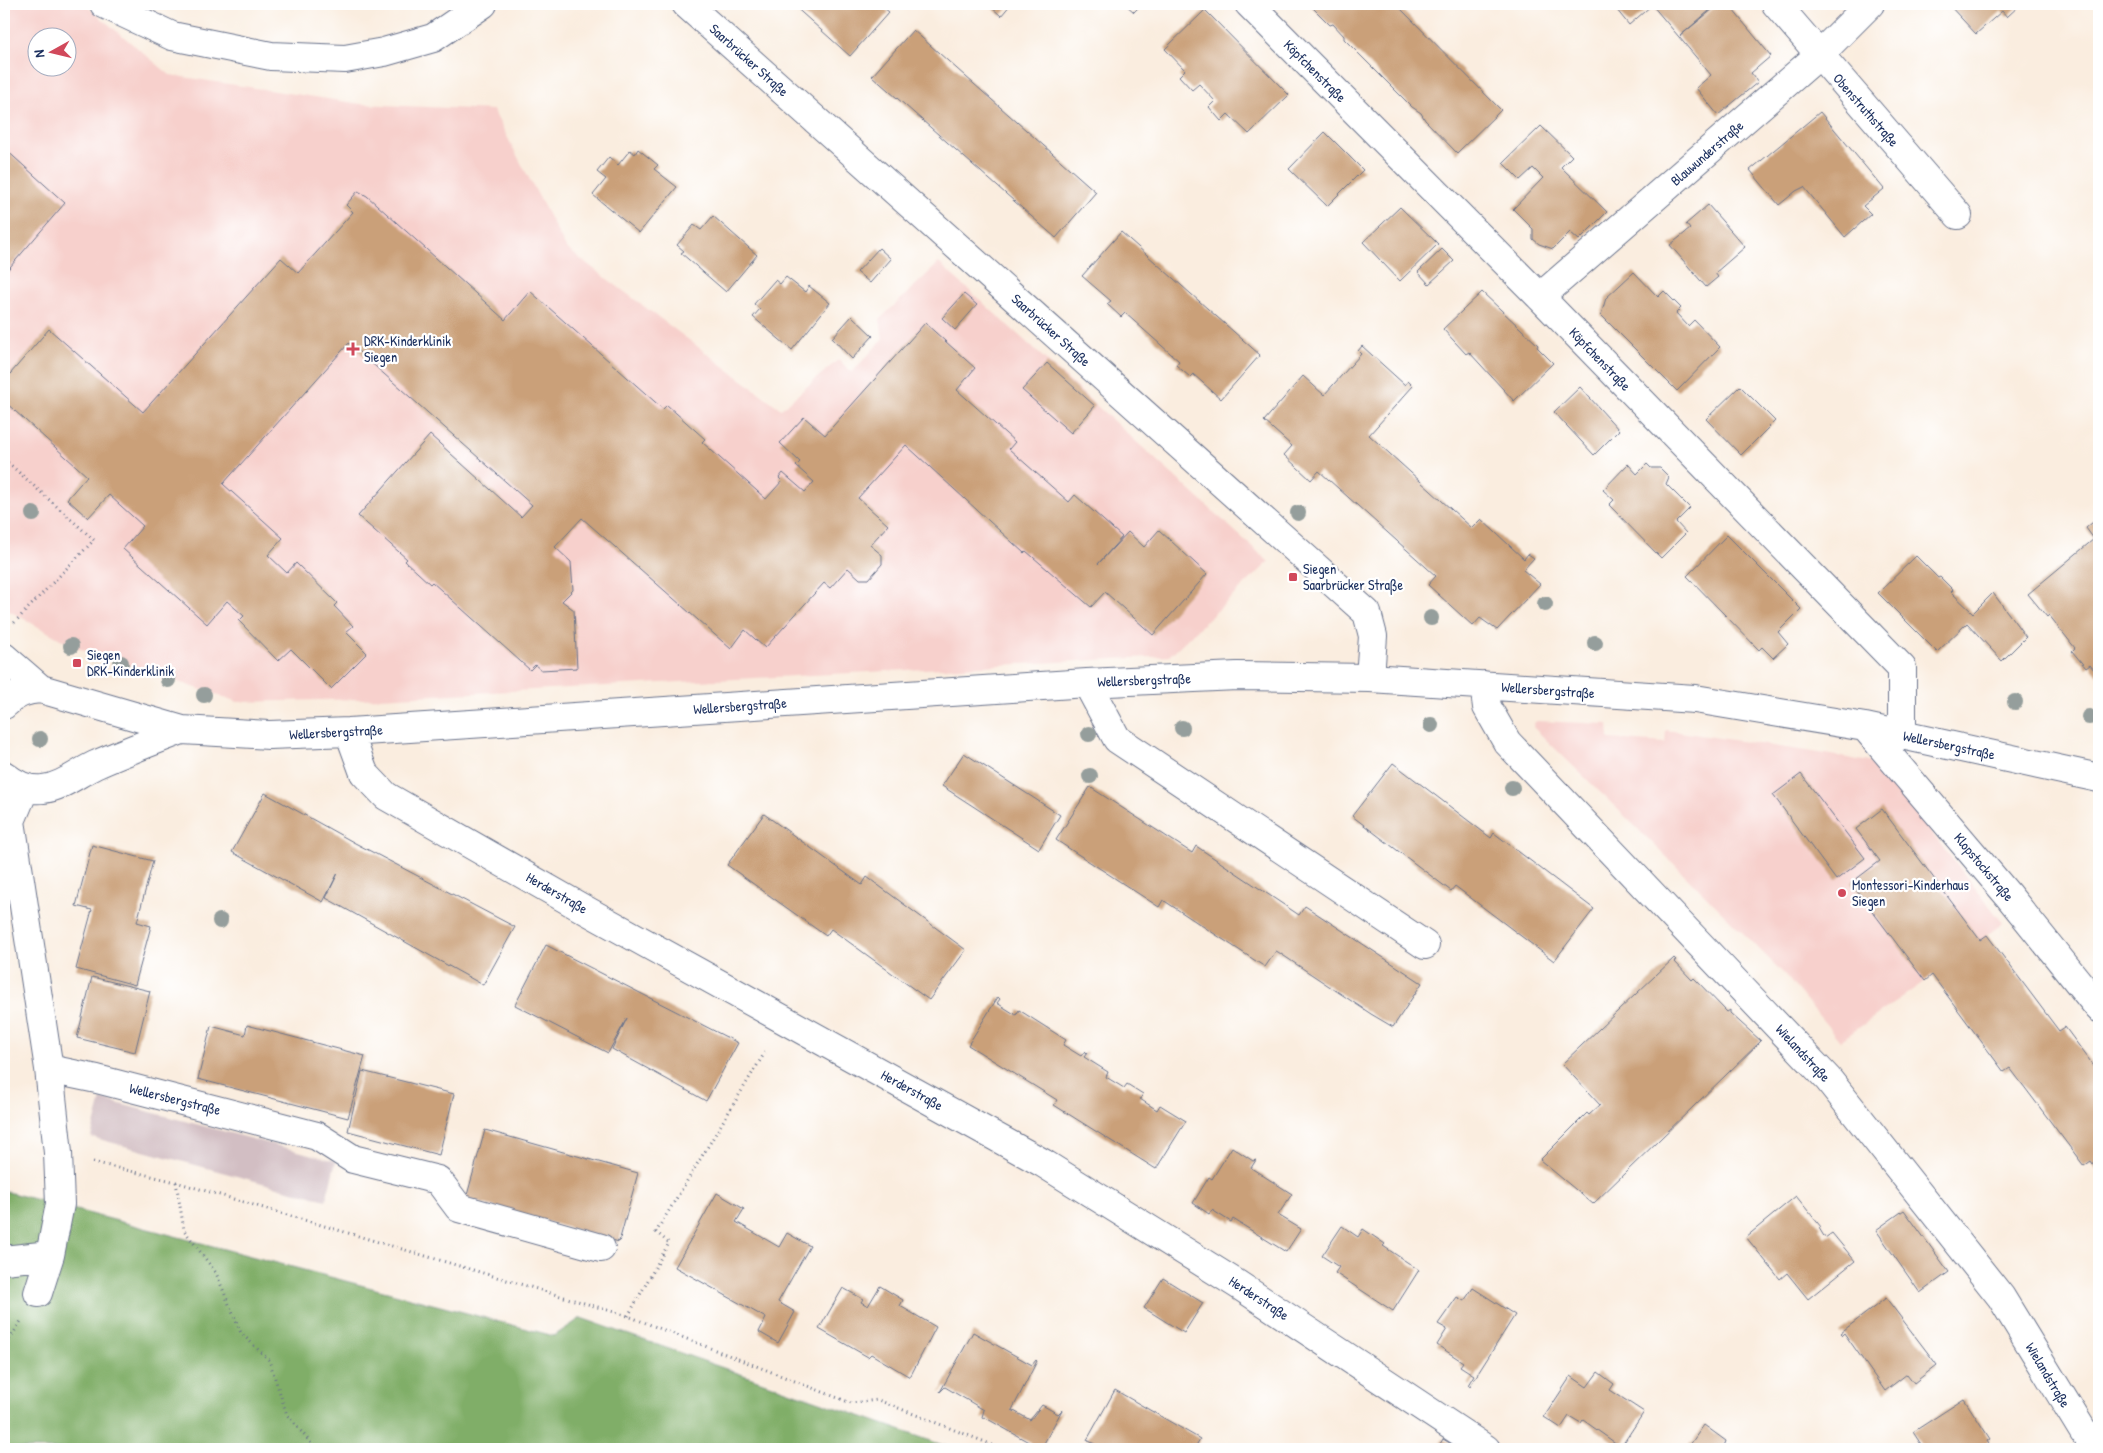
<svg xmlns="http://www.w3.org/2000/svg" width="2103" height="1453" font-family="'Patrick Hand',sans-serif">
  <rect width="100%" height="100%" fill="#fff"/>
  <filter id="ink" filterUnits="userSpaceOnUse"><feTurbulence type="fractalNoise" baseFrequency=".02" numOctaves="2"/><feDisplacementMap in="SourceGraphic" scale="10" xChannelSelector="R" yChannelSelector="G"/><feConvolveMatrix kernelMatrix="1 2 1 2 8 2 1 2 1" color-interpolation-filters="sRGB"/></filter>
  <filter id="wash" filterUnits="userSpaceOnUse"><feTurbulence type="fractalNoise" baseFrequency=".0096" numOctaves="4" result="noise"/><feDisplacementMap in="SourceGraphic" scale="20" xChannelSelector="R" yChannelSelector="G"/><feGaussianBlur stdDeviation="1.12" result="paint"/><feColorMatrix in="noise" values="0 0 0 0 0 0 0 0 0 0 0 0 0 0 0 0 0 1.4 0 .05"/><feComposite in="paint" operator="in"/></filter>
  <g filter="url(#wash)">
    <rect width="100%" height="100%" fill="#faeddf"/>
    <path fill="#f7d0cc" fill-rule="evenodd" d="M4,4H84L170,75L361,104L493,110L566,248L781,409L838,360L852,372L883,339L880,319L939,263L1269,562L1169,656L361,699L238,702L75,647L4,608ZM38,38H68V68H38Z
      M1537,721L1608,724L1609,739L1665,743L1666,730L1826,754L1869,762L1899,792L2003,923L1925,981L1840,1041L1785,975L1674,864L1533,727L1534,723Z"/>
    <path fill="#d2bec3" d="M101,1099L336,1161L326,1200L91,1137Z"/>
    <path fill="#80ae68" stroke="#4e6e63" d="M4,1191L554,1336L581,1318L954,1449H4Z"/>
    <g id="blocks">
      <path fill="#caa079" d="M792,4H879L889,12L850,56Z
        M988,4H1011L1001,16Z
        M1125,4H1142L1134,12Z
        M1309,4H1396L1501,110L1457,153L1425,120L1421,113L1412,107L1344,39V36L1333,24L1330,25Z
        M1612,4H1717L1680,36L1719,4H1728L1771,56L1751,73L1758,82L1718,115L1696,88L1711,75L1652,5L1629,25Z
        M1948,4H2021L2007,17L2002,11L1976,34Z
        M1205,10L1289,95L1249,134L1228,114L1221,121L1209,107L1215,101L1199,84L1192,90L1179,76L1185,70L1165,49Z
        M913,30L1096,192L1056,238L872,76Z
        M1820,112L1884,189L1863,206L1871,214L1845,237L1804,187L1796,191L1779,205L1750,170Z
        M1541,126L1572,156L1561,167L1607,212L1579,240L1570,232L1553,249L1539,244L1533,239V229L1513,209L1543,178L1533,168L1520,180L1503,163Z
        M1325,132L1363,170L1327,206L1289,169Z
        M4,148L65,203L4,274Z
        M638,149L658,165L654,169L677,187L639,233L593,195L606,179L597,172L609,157L618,165L630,150L635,154Z
        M358,191L367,196L505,320L530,291L663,409L667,405L705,439L702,442L766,499L782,481L779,478L783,473L805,492L814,482L796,466L800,462L780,443L804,417L825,435L925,323L975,368L957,390L1015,442L1009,449L1069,502L1075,495L1122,537L1098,564L1128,532L1144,547L1159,530L1207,574L1153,635L1105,592L1091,607L1026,551L1024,553L906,445L858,498L888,525L870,545L882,555V564L869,579H860L848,568L830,588L824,583L765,648L745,630L731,649L582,518L555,547L571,562L573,590L562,601L574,610L577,668L541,670L535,665L530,670L432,582L430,584L405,561L407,559L358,516L430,435L521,517L532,505L349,343L223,484L283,538L268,555L287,573L296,563L337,603L334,606L353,626L346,632L367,653L331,689L291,649L278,661L239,621L244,616L227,601L207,624L123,549L143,526L109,495L88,518L67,499L87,476L4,401V381L49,329L143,412L281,258L298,273L353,212L346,205Z
        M1708,205L1745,247L1715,273L1718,277L1706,287L1670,245L1690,229L1686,224Z
        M1400,207L1438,244L1400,281L1363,242Z
        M713,216L757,255L726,292L681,253L684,251L677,245L694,225L701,230Z
        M1121,232L1260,355L1221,399L1193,374L1190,377L1176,365L1179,361L1125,313L1121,317L1107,304L1111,301L1082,276Z
        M879,248L891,259L870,283L857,272Z
        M1442,249L1454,261L1429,284L1418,272Z
        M1634,272L1658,297L1664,291L1681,308L1676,313L1688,326L1694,320L1720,347L1677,391L1601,315L1606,298Z
        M786,277L805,292L809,286L830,303L792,350L753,317L760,309L754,304L775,280L780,284Z
        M1482,292L1538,345L1537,347L1553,363L1514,401L1469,352L1466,354L1443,329Z
        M964,294L977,305L955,330L942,318Z
        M852,316L873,336L852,359L832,338Z
        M1362,346L1405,385L1408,381L1413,386L1369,435L1472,528L1481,519L1524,559L1528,554L1534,558L1523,570L1540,584L1497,630L1480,618L1473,626L1428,585L1436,576L1319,471L1311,480L1284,455L1292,446L1264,421L1303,376L1324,395L1361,354L1358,351Z
        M1047,363L1095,406L1071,433L1022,390Z
        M1740,386L1775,421L1741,455L1706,419Z
        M1580,387L1619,430L1594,455L1554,412Z
        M1628,464L1637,474L1647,464L1651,468H1660L1669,477L1666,484L1690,508L1676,522L1686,533L1661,558L1609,505L1614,500L1603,490Z
        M2099,517V676L2090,665L2086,668L2072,651L2075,648L2049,615L2047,617L2028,594L2094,539L2086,528Z
        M1727,535L1801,609L1778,632L1788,644L1773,658L1762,647L1759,650L1687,576Z
        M1916,556L1938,578L1940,577L1953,590L1951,592L1973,613L1993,593L2026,637L2002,661L1967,623L1937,652L1878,593Z
        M964,753L1060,815L1039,849L942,786Z
        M1393,763L1491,838L1494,833L1594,909L1554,961L1455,886L1451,891L1352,816Z
        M1801,774L1865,858L1836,880L1773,795Z
        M1090,787L1192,853L1196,846L1299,915L1305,906L1422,983L1393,1027L1371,1014L1278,952L1276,951L1265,967L1163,900L1159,907L1056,840Z
        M265,793L355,843L515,927L483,985L326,898L338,873L323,902L232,852Z
        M1882,809L1980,940L1987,935L2059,1031L2065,1027L2099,1073V1173L2091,1161L2084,1166L2010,1068L2004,1072L1932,975L1925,981L1851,883L1880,861L1856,829Z
        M764,814L862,885L867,877L966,950L929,1000L831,929L826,936L727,865Z
        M92,845L153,861L137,922L151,926L135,985L76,969L92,910L76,906Z
        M546,945L738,1043L706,1101L612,1049L627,1018L608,1053L515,1005Z
        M1674,958L1676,960L1674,961L1692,980L1694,978L1727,1012L1730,1010V1013L1761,1041L1593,1204L1540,1160L1587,1113L1589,1115L1600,1105L1562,1064Z
        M92,977L150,991L135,1052L77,1038Z
        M998,997L1000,999L997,1003L1016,1015L1019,1010L1066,1040L1063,1045L1081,1056L1085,1051L1087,1053L1084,1057L1108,1072L1106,1077L1124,1088L1127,1084L1143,1094L1140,1099L1157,1110L1160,1105L1186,1121L1156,1169L1054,1105L1057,1100L968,1045Z
        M247,1025L365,1056L348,1118L198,1079L211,1026L245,1035Z
        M362,1071L454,1094L439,1155L348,1131Z
        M485,1130L638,1173L619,1242L466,1199Z
        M1232,1147L1253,1161L1256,1160L1251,1168L1292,1194L1278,1215L1301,1229L1286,1252L1233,1219L1231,1222L1212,1210L1209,1214L1193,1203L1209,1177L1212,1179Z
        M717,1193L744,1209L736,1222L779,1247L787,1233L810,1246L778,1302L795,1312L778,1343L759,1332L766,1318L675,1267Z
        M1796,1196L1821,1227L1819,1228L1825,1238L1832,1233L1855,1261L1808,1299L1787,1273L1780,1279L1746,1237Z
        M1904,1210L1949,1272L1920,1293L1876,1230Z
        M1342,1226L1358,1237L1363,1229L1385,1244L1383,1246L1419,1270L1393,1311L1335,1273L1339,1267L1322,1256Z
        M1163,1278L1203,1303L1184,1333L1144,1308Z
        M880,1286L903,1300L900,1306L936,1327L910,1377L871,1354L868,1357L819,1329L843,1288L863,1299L861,1302L868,1306Z
        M1473,1288L1515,1315L1470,1386L1468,1385L1474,1375L1460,1366L1463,1362L1437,1345L1447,1329L1438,1324L1457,1297L1464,1301Z
        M1886,1298L1937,1365L1914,1383L1907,1374L1885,1391L1844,1333L1842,1335L1840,1333Z
        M973,1332L1032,1365L1036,1360L1037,1361L1012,1410L1030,1420L1042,1405L1058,1414L1062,1410L1041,1449L984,1417L983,1419L982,1417L984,1410L945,1387L940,1392Z
        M1598,1372L1614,1384L1610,1390L1644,1412L1621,1447L1583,1420L1581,1423L1569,1416L1561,1428L1544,1417L1571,1376L1587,1387Z
        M1115,1390L1200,1439L1194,1449H1104L1087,1440Z
        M1964,1399L1990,1439L1987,1441L1992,1449H1924L1913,1432Z
        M1704,1425L1726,1441L1723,1449H1687Z
        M1443,1439L1460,1449H1437Z"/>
    </g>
  </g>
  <g filter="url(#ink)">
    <use href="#blocks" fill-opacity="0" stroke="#69728b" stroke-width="1"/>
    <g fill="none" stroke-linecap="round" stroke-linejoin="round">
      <defs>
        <path id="minor" d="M104,4L172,36L271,56L345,59L384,52L433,38L483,4
          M686,4L1367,613L1373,636L1370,678
          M1249,4L1540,297L1902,668V735
          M1776,4L1958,215
          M1540,297L1819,55L1870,4
          M4,657L41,689
          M1087,683L1117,739L1425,945
          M1484,685L1487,707L1507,742L1828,1079L2001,1297L2094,1449
          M4,705C15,694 26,690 41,689L182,730L269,735L349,732L1087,683L1237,676L1370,678L1695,699L1865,727L2099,778
          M1865,727L2007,894L2099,1008
          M349,732L364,773L386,796L582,908L1043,1163L1237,1284L1486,1449
          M4,775C15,784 28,791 43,789C62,787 78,773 95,765C124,752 153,741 182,730
          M25,788L11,821L49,1069L58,1153L60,1204L50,1255L38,1293
          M49,1069L97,1079L317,1136L353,1159L438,1180L459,1208L601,1248
          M4,1260L50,1255"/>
      </defs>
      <use href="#minor" stroke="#69728b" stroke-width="30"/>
      <path stroke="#69728b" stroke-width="3" stroke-dasharray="1 4" stroke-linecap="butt" d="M4,459L94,540L12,625
        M93,1162L176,1182L628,1316L851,1403L878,1400L1003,1449
        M176,1182L184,1230L216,1273L241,1333L269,1360L287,1415L316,1449
        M628,1316L669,1243L656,1232L767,1049
        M4,1348L21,1321"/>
      <use href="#minor" stroke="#fff" stroke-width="28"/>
    </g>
    <g fill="#959e9c">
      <circle cx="1298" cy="513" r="8"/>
      <circle cx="33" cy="514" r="8"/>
      <circle cx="1545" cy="604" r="8"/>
      <circle cx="1431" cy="618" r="8"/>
      <circle cx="1595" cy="643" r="8"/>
      <circle cx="71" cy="646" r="8"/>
      <circle cx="121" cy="663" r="8"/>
      <circle cx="168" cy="680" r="8"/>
      <circle cx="204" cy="695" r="8"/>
      <circle cx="2015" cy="702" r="8"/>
      <circle cx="2089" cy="717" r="8"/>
      <circle cx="1431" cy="725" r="8"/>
      <circle cx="1182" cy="728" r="8"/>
      <circle cx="1089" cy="734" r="8"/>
      <circle cx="40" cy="739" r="8"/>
      <circle cx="1090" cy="776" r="8"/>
      <circle cx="1512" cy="788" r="8"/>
      <circle cx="220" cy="921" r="8"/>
    </g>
  </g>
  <g fill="#d1495b" stroke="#fff" stroke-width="2">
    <path d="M350.5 341.5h5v5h5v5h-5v5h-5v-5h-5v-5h5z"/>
    <rect x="1288" y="572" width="10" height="10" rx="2.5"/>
    <rect x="72" y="658" width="10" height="10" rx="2.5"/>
    <circle cx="1842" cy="893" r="5"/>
  </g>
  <g text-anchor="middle" stroke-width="4.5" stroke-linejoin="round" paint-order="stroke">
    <g font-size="14" fill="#1b2f5e" stroke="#fff">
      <text transform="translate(749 60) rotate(42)" y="5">Saarbrücker Straße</text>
      <text transform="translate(1315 71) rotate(45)" y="5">Köpfchenstraße</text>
      <text transform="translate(1866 110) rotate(49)" y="5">Obenstruthstraße</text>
      <text transform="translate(1707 153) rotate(-41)" y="5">Blauwunderstraße</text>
      <text transform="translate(1051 330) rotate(42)" y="5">Saarbrücker Straße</text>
      <text transform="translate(1600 359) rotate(46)" y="5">Köpfchenstraße</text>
      <text transform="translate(1144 680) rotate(-2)" y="5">Wellersbergstraße</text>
      <text transform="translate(1548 690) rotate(4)" y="5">Wellersbergstraße</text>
      <text transform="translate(740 706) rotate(-4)" y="5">Wellersbergstraße</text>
      <text transform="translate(336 732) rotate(-3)" y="5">Wellersbergstraße</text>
      <text transform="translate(1949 745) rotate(12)" y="5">Wellersbergstraße</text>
      <text transform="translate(1984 867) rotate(50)" y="5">Klopstockstraße</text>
      <text transform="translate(557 893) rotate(30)" y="5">Herderstraße</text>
      <text transform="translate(1803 1053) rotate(47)" y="5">Wielandstraße</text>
      <text transform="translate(912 1090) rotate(29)" y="5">Herderstraße</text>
      <text transform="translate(175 1099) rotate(14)" y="5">Wellersbergstraße</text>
      <text transform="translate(1259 1298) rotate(33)" y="5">Herderstraße</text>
      <text transform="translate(2048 1375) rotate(59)" y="5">Wielandstraße</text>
    </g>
    <g font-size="14" fill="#1b2f5e" stroke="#fff" text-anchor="start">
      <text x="364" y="346">DRK-Kinderklinik<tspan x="364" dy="16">Siegen</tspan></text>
      <text x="1303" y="574">Siegen<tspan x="1303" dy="16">Saarbrücker Straße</tspan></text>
      <text x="87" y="660">Siegen<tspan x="87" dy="16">DRK-Kinderklinik</tspan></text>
      <text x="1852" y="890">Montessori-Kinderhaus<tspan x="1852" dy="16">Siegen</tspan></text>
    </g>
  </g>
  <rect width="2103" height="1453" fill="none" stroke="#fff" stroke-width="20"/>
  <g transform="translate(52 52) rotate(262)"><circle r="24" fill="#ffffff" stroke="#a4acbf"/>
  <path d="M0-4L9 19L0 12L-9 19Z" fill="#d1495b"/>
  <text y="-8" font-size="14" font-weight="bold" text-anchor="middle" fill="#1b2f5e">N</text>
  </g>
</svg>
